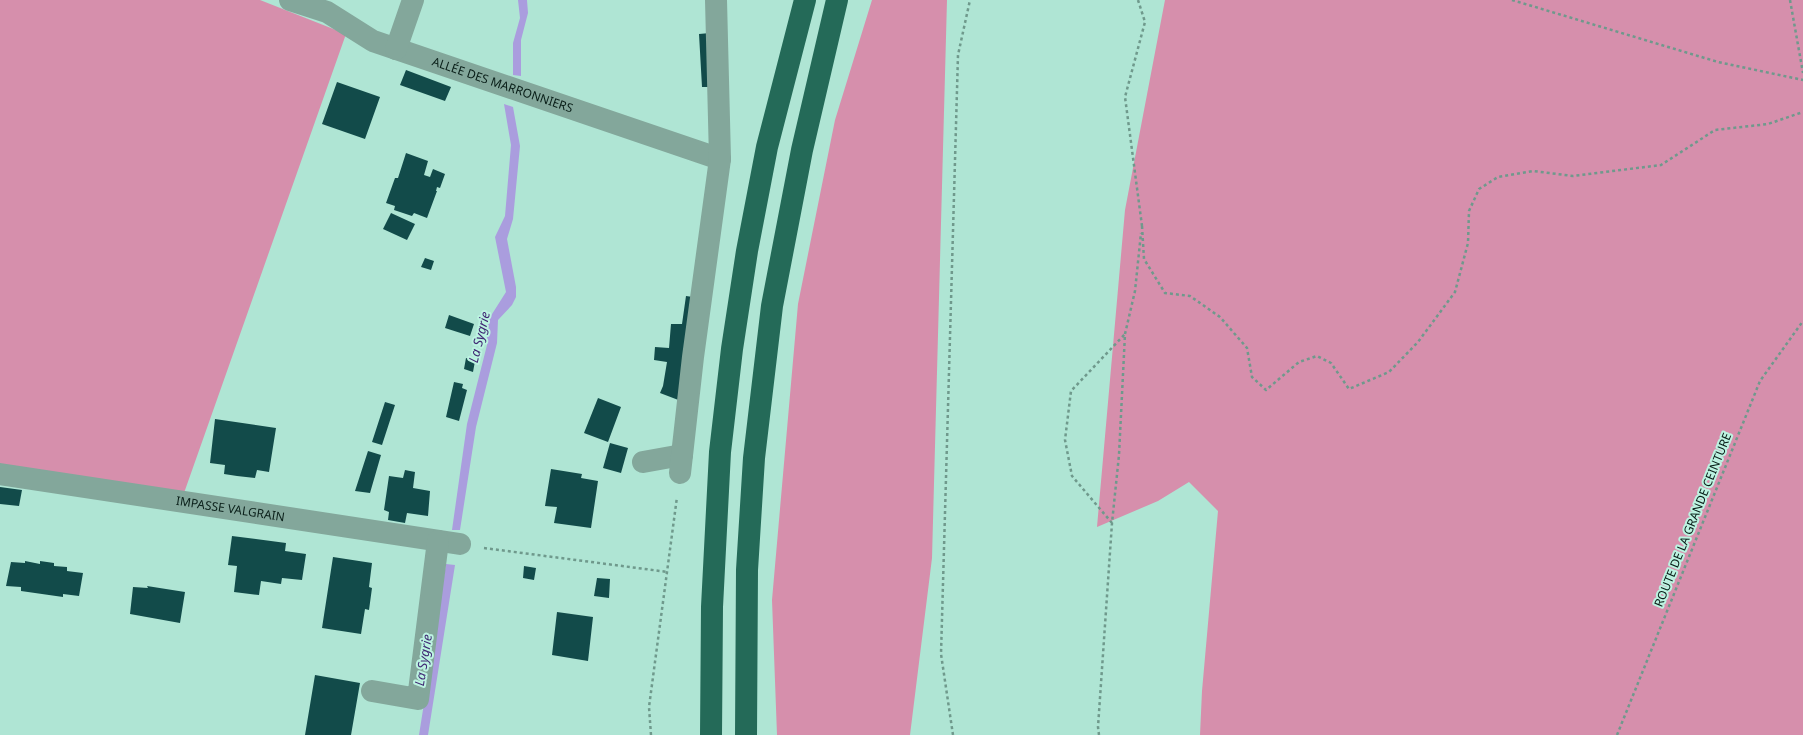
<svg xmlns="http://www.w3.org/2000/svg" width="1803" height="735" font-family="'Noto Sans',sans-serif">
  <rect width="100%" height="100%" fill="#afe5d4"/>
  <path fill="#d68fac" d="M0,0H260L346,34L184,493L0,464Z
    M872,0H947L932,558L910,735H777L772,600L798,304L835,120Z
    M1165,0H1803V735H1200L1202,691L1218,511L1189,482L1158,501L1097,527L1125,210Z"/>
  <path fill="#aa9dde" d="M518,0H527L528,13L521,40V76L513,75V43L520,18Z
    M504,104L513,107L520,146L513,219L507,239L516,287V297L512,305L498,320L497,343L476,427L460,530H452L467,424L487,345V322L506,292L495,237L505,216L511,145Z
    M446,564L455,565L428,735H419Z"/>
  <path fill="#124b4a" d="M710,33L713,87H702L699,34Z
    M406,70L451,87L445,101L400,85Z
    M337,82L380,97L365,139L322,124Z
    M406,153L428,161L424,175L430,177L433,169L445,174L440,188L437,187L436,191H437L427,218L414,213L412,216L394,210L395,206L386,203L395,178H398Z
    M391,213L415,224L407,240L383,229Z
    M425,258L434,261L431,270L421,267Z
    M686,296L693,297L681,401L660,393L663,386L667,362L654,360L655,347L669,348L671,324H682Z
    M449,315L474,324L470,336L445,328Z
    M466,358L475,361L473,372L464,369Z
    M454,382L463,384L462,388L467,390L459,421L446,417Z
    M598,398L621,407L608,442L584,433Z
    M385,402L395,405L382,445L372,442Z
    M215,419L276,428L269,472L257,470L255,478L237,476L224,474L225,465L210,463Z
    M610,443L628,448L621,473L603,468Z
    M368,451L381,455L370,493L355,491Z
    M551,469L582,474L581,478L598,481L591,528L554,523L557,507L545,506Z
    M405,470L415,472L413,488L430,491L428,516L407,513L405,523L388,520L389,512L384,510L389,476L403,478Z
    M0,487L22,490L19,506L0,504Z
    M232,536L286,543L285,551L306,554L302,580L282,578L281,584L261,581L259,595L234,592L237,566L228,565Z
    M333,557L372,563L369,587L372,588L369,610L365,609L361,634L322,628Z
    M25,561L40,564V561L54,563V566L67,567V571L83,573L79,596L63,594V597L21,591V587L6,586L11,562L25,563Z
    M524,566L536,568L534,580L523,578Z
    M597,578L610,579L609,598L594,596Z
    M147,586L185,592L180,623L130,614L133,587L148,588Z
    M557,612L593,617L588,661L552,655Z
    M315,675L360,683L351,735H305Z"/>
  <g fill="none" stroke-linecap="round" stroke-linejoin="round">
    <path stroke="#6f998c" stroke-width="2.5" stroke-dasharray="3 3" stroke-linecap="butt" d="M1138,0L1145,22L1125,97L1142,226
      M1512,0L1718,62L1803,80
      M1790,0L1803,73
      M1142,226L1144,259L1165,293L1190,296L1220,317L1247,348L1252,377L1266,390L1299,362L1317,356L1331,363L1349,389L1389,372L1418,342L1455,292L1468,243L1469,211L1479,189L1498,177L1533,171L1573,176L1661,165L1715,130L1768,124L1803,112
      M1112,523L1072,476L1065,440L1071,391L1125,334
      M484,548L668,572
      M651,735L649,707L677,497
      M953,735L941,654L958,55L970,0
      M1099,735L1098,727L1112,523L1119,455L1125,334L1135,291L1141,233
      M1617,735L1760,381L1803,321"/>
    <g stroke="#83a79b" stroke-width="22">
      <path id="s1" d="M290,0L327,12L373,41L720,159"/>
      <path d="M396,49L413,0"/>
      <path d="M643,462L682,455"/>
      <path d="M680,473L693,357L720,159L716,0"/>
      <path id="s2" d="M0,474L460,544"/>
      <path d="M372,691L418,699L438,541"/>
    </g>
    <path stroke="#246a58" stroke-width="22" d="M711,735L712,607L720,452L732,349L747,251L767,147L805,0
      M746,735L747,570L754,458L772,306L802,150L837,0"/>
  </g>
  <g text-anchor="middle" stroke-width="4" stroke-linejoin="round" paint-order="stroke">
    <g font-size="12" fill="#091e18" stroke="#bcf3e1">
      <text dy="4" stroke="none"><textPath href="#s1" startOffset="230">ALLÉE DES MARRONNIERS</textPath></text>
      <text dy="4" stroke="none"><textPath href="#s2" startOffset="233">IMPASSE VALGRAIN</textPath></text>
      <text transform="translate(1693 520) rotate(-68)" y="4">ROUTE DE LA GRANDE CEINTURE</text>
    </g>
    <g font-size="13" font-style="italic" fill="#3f2773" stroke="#bcf3e1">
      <text transform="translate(479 337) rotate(-76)" y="5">La Sygrie</text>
      <text transform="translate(423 660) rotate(-81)" y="5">La Sygrie</text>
    </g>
  </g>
</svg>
